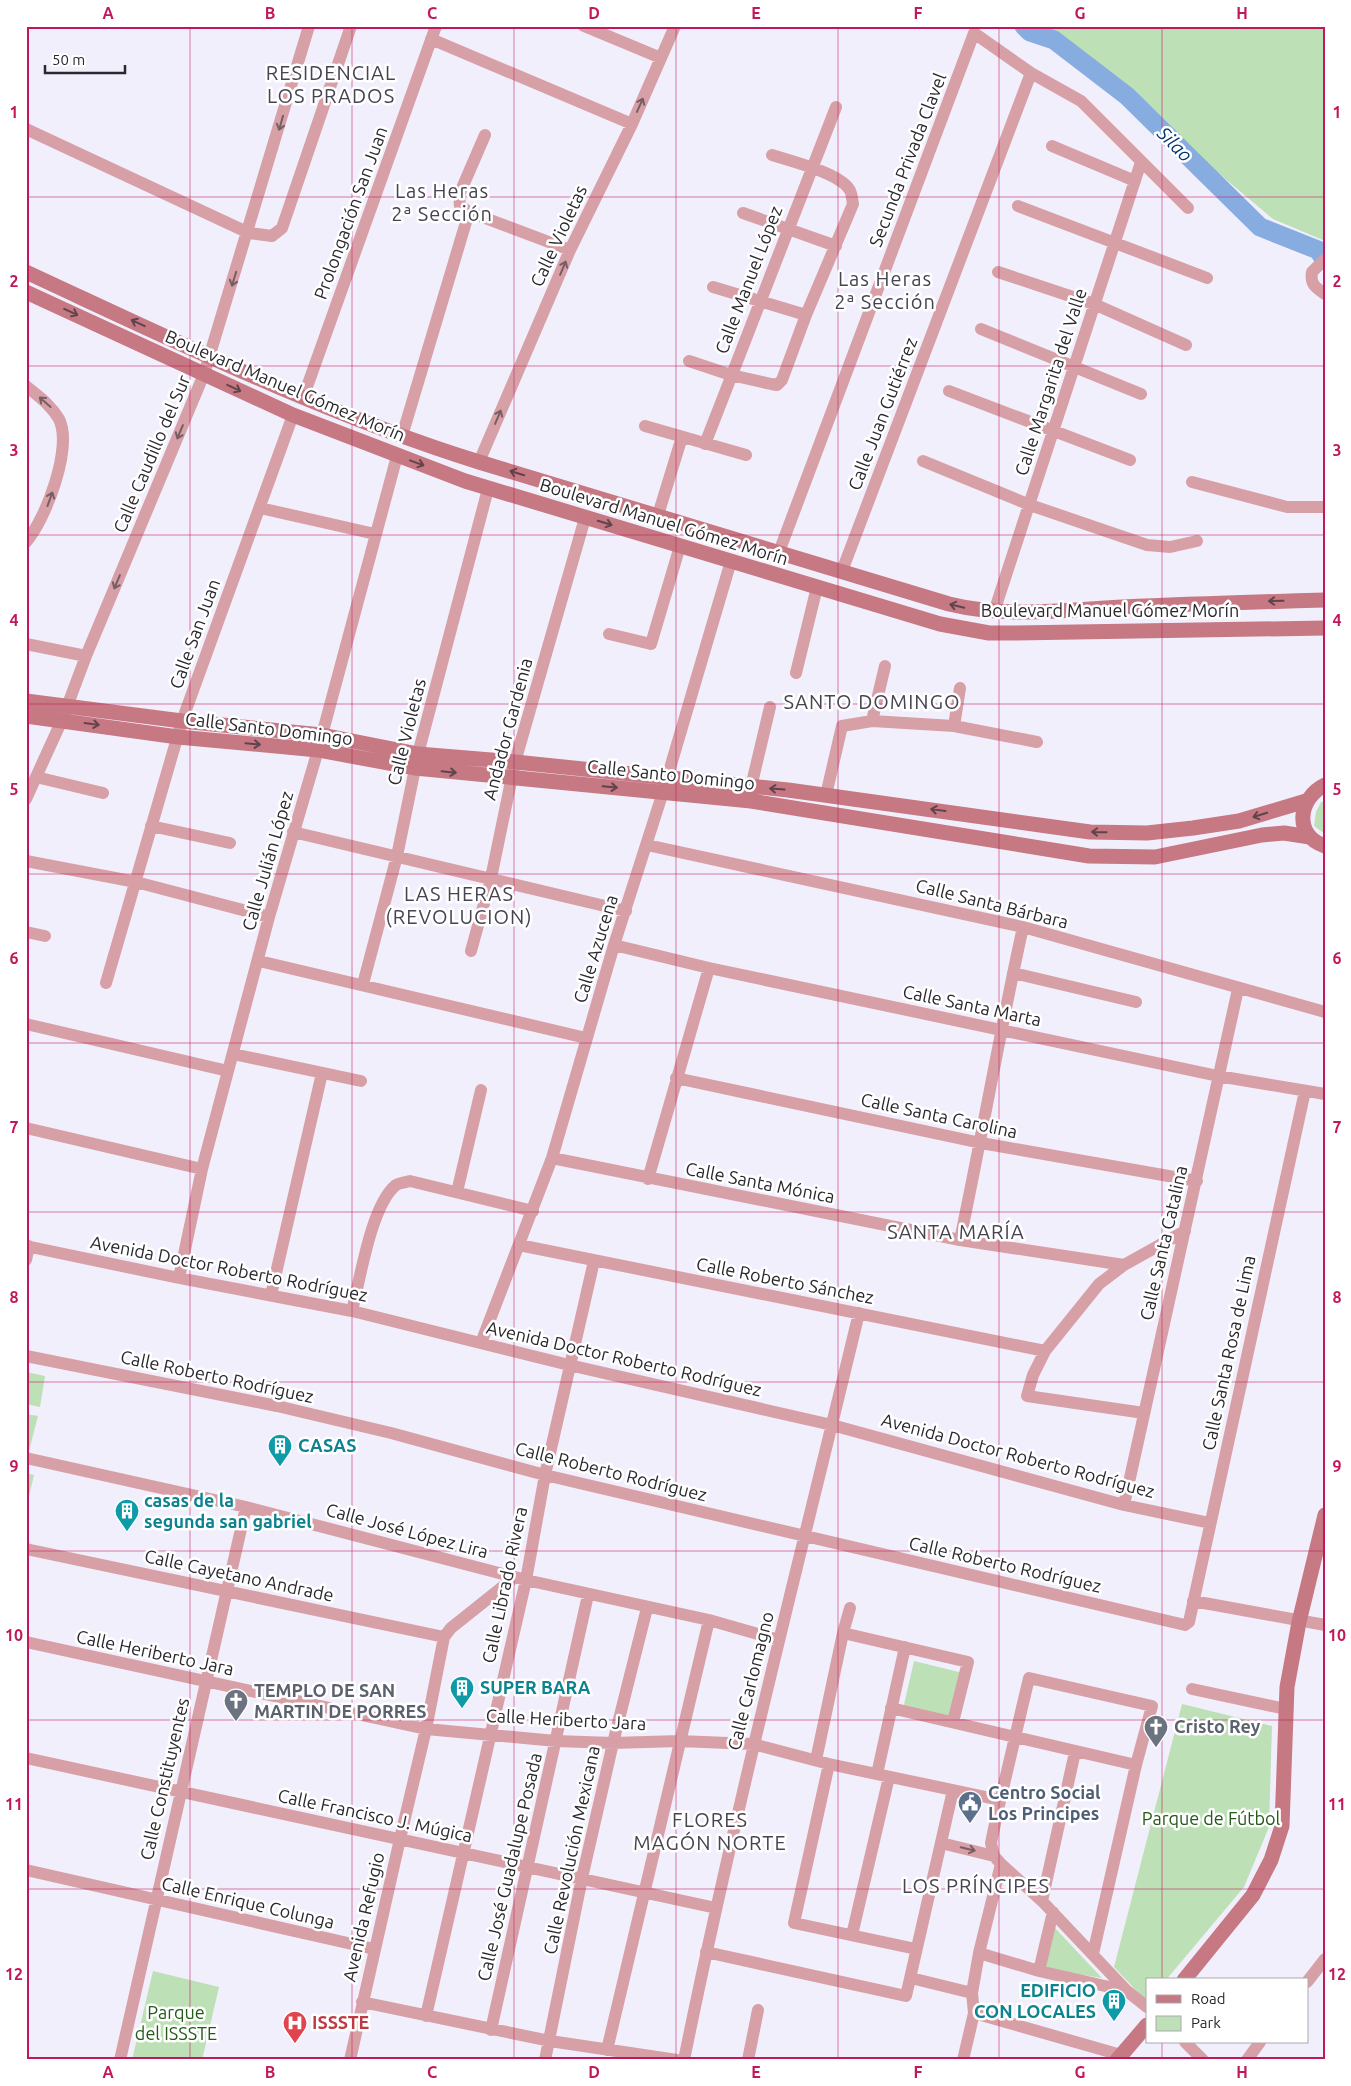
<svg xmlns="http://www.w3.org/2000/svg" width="1351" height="2086" font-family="Ubuntu,sans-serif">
  <rect width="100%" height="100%" fill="#f2effd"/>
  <path fill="#bde0b6" d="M1044,26H1325V241L1273,219Z
    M1321,802H1325V834L1314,826L1316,812Z
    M26,1372L45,1376L40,1407L26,1404Z
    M26,1414L38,1416L28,1455L26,1454Z
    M26,1473L34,1475L26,1509Z
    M914,1661L963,1673L951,1720L903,1709Z
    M1182,1704L1272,1726L1269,1827L1244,1887L1166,1980H1147V2002L1114,1967Z
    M1055,1928L1102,1978L1045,1969Z
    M153,1971L219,1987L202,2060H132Z"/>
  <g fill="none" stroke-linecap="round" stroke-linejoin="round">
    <path stroke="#87ace0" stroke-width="19" d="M1024,26L1030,32L1054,40L1127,96L1260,227L1318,250L1325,260"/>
    <path stroke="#d7a0a7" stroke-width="12" d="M584,26L661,58
      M431,39L632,124
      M26,129L249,233L272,236L282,228L351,26
      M485,135L459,195L460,206L469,212L570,250
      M1052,146L1135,181
      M1018,206L1207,278
      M743,213L836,246
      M1325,259L1312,272C1310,284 1315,287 1325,294
      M998,272L1094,304L1186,345
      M713,287L806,315
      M981,329L1141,394
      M689,361L731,375L771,384L777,385L782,380L806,315L853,204C852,200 852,192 849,189C839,173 791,161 772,155
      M26,386C38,396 51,405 59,419C73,447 46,519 26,542
      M949,391L1130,460
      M303,398L436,26
      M645,426L746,455
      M402,436L469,212
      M705,444L836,107
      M923,461L1030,505L1147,545L1170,547L1197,541
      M479,462L570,250L632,124L675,26
      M1192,482L1287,507H1325
      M260,508L375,534
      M658,515L682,437
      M779,552L974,33L1031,73L1081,101L1188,208
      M842,571L1031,73
      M994,612L1141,162
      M609,634L651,644L680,546
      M26,644L86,656
      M796,673L817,587
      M872,721L885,666
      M954,726L960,688
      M36,777L103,793
      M751,787L770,707
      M826,795L842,726L872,721L954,726L1037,742
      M26,799L62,720L86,656L204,374L309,26
      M151,826L230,843
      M293,832L626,911
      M647,845L1023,927L1325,1012
      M26,861L136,882L269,917
      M26,932L45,936
      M614,945L709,968L1218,1076L1325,1094
      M471,951L491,878L515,762L585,518
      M259,961L586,1038
      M1013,973L1136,1002
      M106,983L182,721L293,415
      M363,984L397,856L418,754L488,489
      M26,1024L228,1071
      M233,1054L361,1081
      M676,1078L981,1143L1197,1181
      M26,1128L202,1169
      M552,1158L960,1240L1124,1265
      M648,1179L709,968
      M457,1192L481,1090
      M960,1240C982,1136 1000,1031 1023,927
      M519,1245L1045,1351
      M26,1246L179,1278L352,1311L569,1365L832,1425L1124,1505L1210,1523
      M26,1260L29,1246
      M179,1278L202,1169L228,1071L269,917L318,750L397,456
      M271,1295L322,1073
      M352,1311C360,1280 371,1205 396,1185C399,1183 406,1182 410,1181L533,1211
      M481,1343L552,1158L614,945L663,792L731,561
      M26,1356L277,1406L391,1433L545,1475L1185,1625L1189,1622L1305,1091
      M1144,1413L1027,1396L1033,1375L1045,1351L1099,1284L1124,1265L1185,1231
      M26,1458L246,1507L526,1580L709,1620L779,1640
      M1124,1505L1238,989
      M26,1549L444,1637
      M1193,1601L1325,1625
      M843,1633L968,1662L953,1722
      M26,1642L426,1729L556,1741L613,1743L679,1741L753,1744L829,1764L1000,1800
      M1192,1689L1286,1709
      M891,1708L1136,1765
      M26,1758L716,1908
      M816,1760L843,1633L850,1608
      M829,1764L794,1923L916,1949
      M877,1774L905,1647
      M941,1843L994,1856L1001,1864L1042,1901L1127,1991L1147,2007
      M994,1856L991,1843L997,1814L1029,1678L1152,1706L1136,1765L1093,1954
      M26,1870L374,1949
      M1042,1901L1075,1752
      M852,1935L889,1777
      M706,1952L906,1996L953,1790
      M979,1953L1039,1971L1127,1991
      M1039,1971L1053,1912
      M911,1978L972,1993
      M1307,1982L1325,1959
      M362,2002L550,2041L677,2060
      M974,2013L1121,2055
      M426,2016L526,1580L545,1475L594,1261
      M491,2030L588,1595
      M1185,2042L1203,2060
      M607,2050L709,1620
      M120,2060L246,1507
      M350,2060L400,1839L426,1729L444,1637L451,1628L515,1577
      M545,2060L582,1878L613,1743L647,1608
      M684,2060C735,1809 799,1562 859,1313
      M748,2060L758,2010
      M963,2060L974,2013L972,1993L979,1953L1001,1864
      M1247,2060L1260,2042"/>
    <path stroke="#c67883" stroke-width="15" d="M26,272C175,341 322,413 479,462L949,604C1006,618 1065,610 1123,607C1190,604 1257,602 1325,600
      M26,292L293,415L465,481L940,624L989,633H1013L1325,628
      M26,701L182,721L322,735L418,754L515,762L788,790L1090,832L1147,833L1193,828L1239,821L1306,801
      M26,716L178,737L318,750L415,768L751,801L1089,856L1155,857L1262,835L1284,833L1310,837
      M1325,785C1298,798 1293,836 1325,846
      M1184,1980L1253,1895L1271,1860L1282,1826L1287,1687L1299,1622L1325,1515
      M1117,2060L1147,2025"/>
  </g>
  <defs><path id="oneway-shaft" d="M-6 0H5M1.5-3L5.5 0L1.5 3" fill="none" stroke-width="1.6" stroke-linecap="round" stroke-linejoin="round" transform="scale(1.25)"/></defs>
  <g stroke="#775e64">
    <use href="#oneway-shaft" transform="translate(640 105) rotate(-66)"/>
    <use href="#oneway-shaft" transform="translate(281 123) rotate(106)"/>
    <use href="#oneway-shaft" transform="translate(563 268) rotate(-67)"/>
    <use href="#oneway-shaft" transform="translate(234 279) rotate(107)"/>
    <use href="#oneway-shaft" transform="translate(45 402) rotate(-139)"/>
    <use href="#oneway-shaft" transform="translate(498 417) rotate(-67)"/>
    <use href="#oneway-shaft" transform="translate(180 432) rotate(113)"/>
    <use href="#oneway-shaft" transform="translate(50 499) rotate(-70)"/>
    <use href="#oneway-shaft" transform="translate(117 582) rotate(113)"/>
    <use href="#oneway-shaft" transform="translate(968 1849) rotate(14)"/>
  </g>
  <g stroke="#60444c">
    <use href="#oneway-shaft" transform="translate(71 312) rotate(25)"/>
    <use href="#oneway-shaft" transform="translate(138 323) rotate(-155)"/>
    <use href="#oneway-shaft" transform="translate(234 388) rotate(25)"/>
    <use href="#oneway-shaft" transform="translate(417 463) rotate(20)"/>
    <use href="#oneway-shaft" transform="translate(517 473) rotate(-163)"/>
    <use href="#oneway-shaft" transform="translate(605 523) rotate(17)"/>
    <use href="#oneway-shaft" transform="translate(1276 601) rotate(179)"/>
    <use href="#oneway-shaft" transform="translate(957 606) rotate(-166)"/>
    <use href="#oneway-shaft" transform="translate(92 724) rotate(8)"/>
    <use href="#oneway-shaft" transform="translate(253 744) rotate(5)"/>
    <use href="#oneway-shaft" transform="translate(449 772) rotate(6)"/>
    <use href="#oneway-shaft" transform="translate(610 787) rotate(5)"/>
    <use href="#oneway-shaft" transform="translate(777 789) rotate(-176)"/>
    <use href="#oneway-shaft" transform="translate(938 810) rotate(-172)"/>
    <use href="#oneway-shaft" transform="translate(1260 815) rotate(163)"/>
    <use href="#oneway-shaft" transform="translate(1099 832) rotate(-179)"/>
  </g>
  <path fill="none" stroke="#c2185b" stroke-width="1" stroke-opacity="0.55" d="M190,26V2060M352,26V2060M514,26V2060M676,26V2060M838,26V2060M999,26V2060M1162,26V1980M26,197H1325M26,366H1325M26,535H1325M26,704H1325M26,874H1325M26,1043H1325M26,1212H1325M26,1382H1325M26,1551H1325M26,1720H1325M26,1889H1325M1162,2042V2060"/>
  <defs>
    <symbol id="building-pin" viewBox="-11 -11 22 30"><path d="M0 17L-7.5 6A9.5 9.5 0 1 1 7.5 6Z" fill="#0f9aa8" stroke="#fff"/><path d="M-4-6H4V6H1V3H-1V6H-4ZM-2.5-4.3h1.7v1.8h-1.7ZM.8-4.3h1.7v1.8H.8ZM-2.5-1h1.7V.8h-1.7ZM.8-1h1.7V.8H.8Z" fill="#fff"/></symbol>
    <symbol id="church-pin" viewBox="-11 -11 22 30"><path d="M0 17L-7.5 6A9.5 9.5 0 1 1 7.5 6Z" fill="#6b7280" stroke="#fff"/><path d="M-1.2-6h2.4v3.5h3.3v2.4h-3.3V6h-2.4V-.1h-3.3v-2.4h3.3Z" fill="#fff"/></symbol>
    <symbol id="civic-pin" viewBox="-11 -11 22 30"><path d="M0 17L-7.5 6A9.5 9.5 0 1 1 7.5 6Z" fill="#5c6f8a" stroke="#fff"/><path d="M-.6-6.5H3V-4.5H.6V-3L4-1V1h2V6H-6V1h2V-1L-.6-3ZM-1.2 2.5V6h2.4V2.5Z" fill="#fff"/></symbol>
    <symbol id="hospital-pin" viewBox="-11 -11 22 30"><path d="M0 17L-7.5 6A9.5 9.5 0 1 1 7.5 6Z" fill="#e0444e" stroke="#fff"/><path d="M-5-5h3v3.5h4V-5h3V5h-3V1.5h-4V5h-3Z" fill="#fff"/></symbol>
  </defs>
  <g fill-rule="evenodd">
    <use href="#building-pin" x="266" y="1432" width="28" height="38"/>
    <use href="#building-pin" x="113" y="1497" width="28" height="38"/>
    <use href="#building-pin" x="448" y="1674" width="28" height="38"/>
    <use href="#church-pin" x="222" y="1687" width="28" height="38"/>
    <use href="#church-pin" x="1142" y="1713" width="28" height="38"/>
    <use href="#civic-pin" x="956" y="1789" width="28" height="38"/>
    <use href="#building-pin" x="1100" y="1987" width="28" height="38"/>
    <use href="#hospital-pin" x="281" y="2009" width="28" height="38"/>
  </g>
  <g text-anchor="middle" stroke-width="5" stroke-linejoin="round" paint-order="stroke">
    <g font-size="18" fill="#29282e" stroke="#fff">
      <text transform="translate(908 160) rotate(-69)" y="6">Secunda Privada Clavel</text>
      <text transform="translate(351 213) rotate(-70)" y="6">Prolongación San Juan</text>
      <text transform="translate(559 236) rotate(-65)" y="6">Calle Violetas</text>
      <text transform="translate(749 280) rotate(-69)" y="6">Calle Manuel López</text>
      <text transform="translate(1051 382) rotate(-72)" y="6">Calle Margarita del Valle</text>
      <text transform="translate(285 386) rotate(23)" y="6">Boulevard Manuel Gómez Morín</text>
      <text transform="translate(883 414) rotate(-69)" y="6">Calle Juan Gutiérrez</text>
      <text transform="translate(152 454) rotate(-67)" y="6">Calle Caudillo del Sur</text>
      <text transform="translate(664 522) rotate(17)" y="6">Boulevard Manuel Gómez Morín</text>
      <text x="1110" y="617">Boulevard Manuel Gómez Morín</text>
      <text transform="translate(195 634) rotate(-70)" y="6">Calle San Juan</text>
      <text transform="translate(269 729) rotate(7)" y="6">Calle Santo Domingo</text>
      <text transform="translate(508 729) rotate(-75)" y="6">Andador Gardenia</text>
      <text transform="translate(407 732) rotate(-76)" y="6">Calle Violetas</text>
      <text transform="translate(671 775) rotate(6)" y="6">Calle Santo Domingo</text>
      <text transform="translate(268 861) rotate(-74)" y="6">Calle Julián López</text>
      <text transform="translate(992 904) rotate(14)" y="6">Calle Santa Bárbara</text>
      <text transform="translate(596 949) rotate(-73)" y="6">Calle Azucena</text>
      <text transform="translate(972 1006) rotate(12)" y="6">Calle Santa Marta</text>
      <text transform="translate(939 1116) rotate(12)" y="6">Calle Santa Carolina</text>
      <text transform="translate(760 1183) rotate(11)" y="6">Calle Santa Mónica</text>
      <text transform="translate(1164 1243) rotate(-77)" y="6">Calle Santa Catalina</text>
      <text transform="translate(229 1269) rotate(11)" y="6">Avenida Doctor Roberto Rodríguez</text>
      <text transform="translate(785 1281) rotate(11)" y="6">Calle Roberto Sánchez</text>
      <text transform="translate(1229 1353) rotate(-78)" y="6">Calle Santa Rosa de Lima</text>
      <text transform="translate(624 1359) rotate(13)" y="6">Avenida Doctor Roberto Rodríguez</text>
      <text transform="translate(217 1377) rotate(12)" y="6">Calle Roberto Rodríguez</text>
      <text transform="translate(1018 1456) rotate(15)" y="6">Avenida Doctor Roberto Rodríguez</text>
      <text transform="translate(611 1472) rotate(14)" y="6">Calle Roberto Rodríguez</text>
      <text transform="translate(407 1531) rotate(15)" y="6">Calle José López Lira</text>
      <text transform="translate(1005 1565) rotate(13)" y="6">Calle Roberto Rodríguez</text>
      <text transform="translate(239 1576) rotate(12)" y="6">Calle Cayetano Andrade</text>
      <text transform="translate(505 1585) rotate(-78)" y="6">Calle Librado Rivera</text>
      <text transform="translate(155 1653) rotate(12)" y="6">Calle Heriberto Jara</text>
      <text transform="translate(751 1681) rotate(-76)" y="6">Calle Carlomagno</text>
      <text transform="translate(566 1720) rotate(3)" y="6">Calle Heriberto Jara</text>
      <text transform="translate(165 1779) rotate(-77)" y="6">Calle Constituyentes</text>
      <text transform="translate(375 1816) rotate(12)" y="6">Calle Francisco J. Múgica</text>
      <text transform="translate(572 1850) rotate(-78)" y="6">Calle Revolución Mexicana</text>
      <text transform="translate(510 1867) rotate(-77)" y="6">Calle José Guadalupe Posada</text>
      <text transform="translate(248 1903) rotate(13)" y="6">Calle Enrique Colunga</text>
      <text transform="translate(364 1917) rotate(-77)" y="6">Avenida Refugio</text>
    </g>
    <g font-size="18" font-weight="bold" fill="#0d838f" stroke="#fff" text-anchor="start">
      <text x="298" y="1452">CASAS</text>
      <text x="144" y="1507">casas de la<tspan x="144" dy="21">segunda san gabriel</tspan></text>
      <text x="480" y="1694">SUPER BARA</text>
      <text x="1096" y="1997" text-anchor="end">EDIFICIO<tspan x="1096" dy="21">CON LOCALES</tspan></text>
    </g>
    <g font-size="18" font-weight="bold" fill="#5b616d" stroke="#fff" text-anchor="start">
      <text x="254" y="1697">TEMPLO DE SAN<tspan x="254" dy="21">MARTIN DE PORRES</tspan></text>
      <text x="1174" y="1733">Cristo Rey</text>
    </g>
    <g font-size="18" font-weight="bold" fill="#4e5e75" stroke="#fff" text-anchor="start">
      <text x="988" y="1799">Centro Social<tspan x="988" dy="21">Los Principes</tspan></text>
    </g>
    <g font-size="18" fill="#225a16" stroke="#fff">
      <text x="1211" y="1825">Parque de Fútbol</text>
      <text x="176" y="2019">Parque<tspan x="176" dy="21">del ISSSTE</tspan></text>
    </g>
    <g font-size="18" font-weight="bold" fill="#be3a42" stroke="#fff" text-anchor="start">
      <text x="312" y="2029">ISSSTE</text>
    </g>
    <g font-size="19" font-style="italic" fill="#043672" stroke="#fff">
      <text transform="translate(1175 144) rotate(45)" y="7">Silao</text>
    </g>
    <g font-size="20" letter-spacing="1" fill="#464451" stroke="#fff">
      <text x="331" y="80">RESIDENCIAL<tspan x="331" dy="23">LOS PRADOS</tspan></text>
      <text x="442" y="198">Las Heras<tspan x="442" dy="23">2ª Sección</tspan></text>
      <text x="885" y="286">Las Heras<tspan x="885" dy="23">2ª Sección</tspan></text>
      <text x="872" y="709">SANTO DOMINGO</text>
      <text x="459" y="901">LAS HERAS<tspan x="459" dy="23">(REVOLUCION)</tspan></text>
      <text x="956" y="1239">SANTA MARÍA</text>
      <text x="710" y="1827">FLORES<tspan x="710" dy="23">MAGÓN NORTE</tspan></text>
      <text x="976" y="1893">LOS PRÍNCIPES</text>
    </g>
  </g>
  <rect width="1351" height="2086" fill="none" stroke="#ffffff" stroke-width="55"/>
  <rect x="1146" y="1978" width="162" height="65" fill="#ffffff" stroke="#a9a9ab"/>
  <rect x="1156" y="1995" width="25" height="8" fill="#c67883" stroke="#a9a9ab"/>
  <text x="1191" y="2004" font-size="15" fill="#29282e">Road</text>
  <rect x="1156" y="2016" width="25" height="15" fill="#bde0b6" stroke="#a9a9ab"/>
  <text x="1191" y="2028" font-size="15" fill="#29282e">Park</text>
  <path d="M45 65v8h80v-8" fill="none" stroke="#29282e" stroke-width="2.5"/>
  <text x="52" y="65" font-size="15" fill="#29282e" stroke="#ffffff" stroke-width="4" paint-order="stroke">50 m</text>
  <rect x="28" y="28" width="1296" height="2030" fill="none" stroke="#c2185b" stroke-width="2"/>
  <g font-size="16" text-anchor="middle" font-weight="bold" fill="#c2185b">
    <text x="108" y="19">A</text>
    <text x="270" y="19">B</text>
    <text x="432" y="19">C</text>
    <text x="594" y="19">D</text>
    <text x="756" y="19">E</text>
    <text x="918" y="19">F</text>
    <text x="1080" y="19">G</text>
    <text x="1242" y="19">H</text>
    <text x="14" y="118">1</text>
    <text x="1337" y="118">1</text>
    <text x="14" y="287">2</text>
    <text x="1337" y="287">2</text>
    <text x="14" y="456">3</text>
    <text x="1337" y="456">3</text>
    <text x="14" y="626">4</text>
    <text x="1337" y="626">4</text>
    <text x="14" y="795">5</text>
    <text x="1337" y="795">5</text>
    <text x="14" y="964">6</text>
    <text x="1337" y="964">6</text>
    <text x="14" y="1133">7</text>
    <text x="1337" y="1133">7</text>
    <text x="14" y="1303">8</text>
    <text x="1337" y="1303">8</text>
    <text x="14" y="1472">9</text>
    <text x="1337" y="1472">9</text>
    <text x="14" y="1641">10</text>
    <text x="1337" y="1641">10</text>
    <text x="14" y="1810">11</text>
    <text x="1337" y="1810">11</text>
    <text x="14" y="1980">12</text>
    <text x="1337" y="1980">12</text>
    <text x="108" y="2078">A</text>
    <text x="270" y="2078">B</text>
    <text x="432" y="2078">C</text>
    <text x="594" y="2078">D</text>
    <text x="756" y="2078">E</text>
    <text x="918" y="2078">F</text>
    <text x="1080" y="2078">G</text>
    <text x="1242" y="2078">H</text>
  </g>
</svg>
